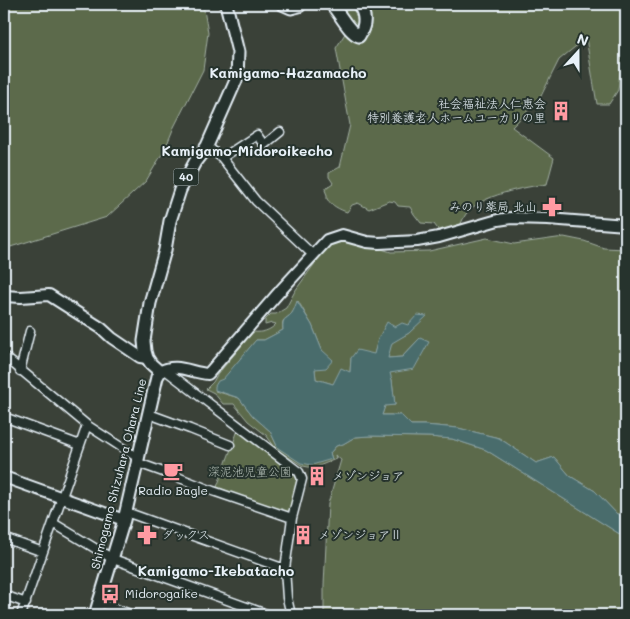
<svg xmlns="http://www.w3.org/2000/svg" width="630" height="619" font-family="Mali,'Klee One',sans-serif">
  <rect width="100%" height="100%" fill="#3a4138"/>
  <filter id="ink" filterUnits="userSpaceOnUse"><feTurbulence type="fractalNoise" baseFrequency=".02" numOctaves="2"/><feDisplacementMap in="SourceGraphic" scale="10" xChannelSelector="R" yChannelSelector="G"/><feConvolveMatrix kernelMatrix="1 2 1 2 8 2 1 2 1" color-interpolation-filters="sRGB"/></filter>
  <g filter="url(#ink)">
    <path fill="#5c6b4c" stroke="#a2aea2" d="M4,4H203L208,33L203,70L174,127L165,149L146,181L107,217L4,249Z
      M330,4H626V20L618,90L609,104H597L586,38L559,60L540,98L512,127L554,158L547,184C525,187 480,195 466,214C463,218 461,224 459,228L440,232L434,224L421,223L414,214L410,207L398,206L395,202L389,201L369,209L358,203L352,205L347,212C340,210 331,205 327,199V195L325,190L327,187L333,183L329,177V173L340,167L350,125L336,48L346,32Z
      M564,237L584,241L604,248L626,249V514H617L595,491L570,476L554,457L536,463L499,438L458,428L425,425H411L401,415H382L385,405H395L392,380L389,373L420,338L402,357L387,358L392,342L409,333L426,316L408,326L378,339L374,355L351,358L350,372L333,384L316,379L315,369L322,350L312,325L298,301C296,305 294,310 292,313C285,321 281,317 283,330L264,340H256L215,391L239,398L253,416L270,431L278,448L289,454L332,459L330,453L336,446L343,444L355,437L369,436L429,437L452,439L486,450L626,538V615H324V585L328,504L341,460L335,455L336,459L314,468L303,466L277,450L266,435L248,421L234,404H223L214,393L206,389L213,382L217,375L253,332C261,333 270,331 276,324L272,323L265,325V320L271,314H276L286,308L295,291L328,245L336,241L348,240L375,247L391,252L429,251L487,238L514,244Z
      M238,430L296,477L297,481L291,511L285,513L217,487Z"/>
    <path fill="#486c6c" stroke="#88a1a4" d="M297,301L312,325L322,350L333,360L326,368L315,369L316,379L333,384L341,368L350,372L351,358L357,350L374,354L378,339L387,322L395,327L402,323L408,325L417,315L427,316L409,333L392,343L388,358L402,357L420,338L429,342L414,369L390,373L392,380L395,405L385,406L382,415H401L411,425H425L458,428L499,438L536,463L554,457L570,476L595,491L617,514H626V538L486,450L452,439L429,437L370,436L355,437L343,444L336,446L330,453L332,459L312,465L301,463L278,448L270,431L253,416L239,398L215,390V386L218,381L223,379L256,340H264L283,330C282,317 285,321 292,313C294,310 296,304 297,301Z"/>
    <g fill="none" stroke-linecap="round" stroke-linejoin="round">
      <defs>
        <path id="street" d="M207,146L222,158L256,201L313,255
          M222,158L257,135L264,145L280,132
          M4,356L87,425L138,458
          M164,369L299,472L302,479L292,518L285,569L287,598L291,615
          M20,371L30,331
          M149,414L190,429L230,445
          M4,417L80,445
          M138,463L180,478L213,491L292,518
          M126,512L285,569
          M53,523L113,559L269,615
          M4,538L43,552
          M4,595L26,603
          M99,603L133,615
          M21,615L87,425"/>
        <path id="secondary" d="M4,296L21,297L49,295L101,328L112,338L140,357L147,358
          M160,372C176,362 191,373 208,374L280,291L327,240L342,235L367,242L379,243L417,241L439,237L498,220L511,218L548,219L626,225
          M4,477L124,520"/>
        <path id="primary" d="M282,4L291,8L299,6V4
          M331,4C340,13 348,32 359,36C366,25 366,14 358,4
          M95,615L124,520L157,377L160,372L151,364L147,358L145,351L144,341L150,303L165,250L170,221L180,190L195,162L207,146L237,78L238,52L226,4"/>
      </defs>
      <use href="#street" stroke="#e8f1f8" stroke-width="11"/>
      <use href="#secondary" stroke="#e8f1f8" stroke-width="14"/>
      <use href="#primary" stroke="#e8f1f8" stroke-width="15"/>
      <use href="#street" stroke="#26332d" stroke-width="8"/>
      <use href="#secondary" stroke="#26332d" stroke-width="10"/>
      <use href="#primary" stroke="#26332d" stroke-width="11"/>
    </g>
  </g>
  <defs>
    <symbol id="building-bare" viewBox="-9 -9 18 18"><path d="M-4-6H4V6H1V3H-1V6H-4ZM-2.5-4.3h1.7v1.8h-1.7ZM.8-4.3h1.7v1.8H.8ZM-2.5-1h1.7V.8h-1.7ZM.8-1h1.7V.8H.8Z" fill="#ff9aa2" stroke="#26332d" stroke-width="2.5" paint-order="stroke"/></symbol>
    <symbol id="pharmacy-bare" viewBox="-9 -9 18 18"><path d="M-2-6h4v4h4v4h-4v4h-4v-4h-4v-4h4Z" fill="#ff9aa2" stroke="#26332d" stroke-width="2.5" paint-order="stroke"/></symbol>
    <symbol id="cafe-bare" viewBox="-9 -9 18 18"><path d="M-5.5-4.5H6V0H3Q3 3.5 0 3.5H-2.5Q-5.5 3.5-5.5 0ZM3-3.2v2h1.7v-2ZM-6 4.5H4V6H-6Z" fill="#ff9aa2" stroke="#26332d" stroke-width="2.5" paint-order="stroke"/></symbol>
    <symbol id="bus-bare" viewBox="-9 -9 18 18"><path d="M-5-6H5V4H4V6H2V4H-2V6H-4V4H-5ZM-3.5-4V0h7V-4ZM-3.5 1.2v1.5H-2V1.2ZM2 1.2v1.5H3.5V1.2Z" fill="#ff9aa2" stroke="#26332d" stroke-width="2.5" paint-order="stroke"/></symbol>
  </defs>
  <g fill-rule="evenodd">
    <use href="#building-bare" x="547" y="97" width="28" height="28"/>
    <use href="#pharmacy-bare" x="538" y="193" width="28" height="28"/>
    <use href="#cafe-bare" x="159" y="457" width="28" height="28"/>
    <use href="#building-bare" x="303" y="462" width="28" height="28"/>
    <use href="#pharmacy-bare" x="133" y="521" width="28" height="28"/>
    <use href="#building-bare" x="289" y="521" width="28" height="28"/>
    <use href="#bus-bare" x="96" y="580" width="28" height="28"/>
  </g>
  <g text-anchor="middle" stroke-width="4" stroke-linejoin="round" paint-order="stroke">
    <rect fill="#26332d" stroke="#aeb8bb" stroke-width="1" x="173.5" y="168.5" width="25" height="17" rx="4"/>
    <g font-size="11" font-weight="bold" fill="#e8f1f8">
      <text x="186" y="181">40</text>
    </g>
    <g font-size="12" fill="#e8f1f8" stroke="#26332d" text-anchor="start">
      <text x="546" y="108" text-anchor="end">社会福祉法人仁恵会<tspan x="546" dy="14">特別養護老人ホームユーカリの里</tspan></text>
      <text x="537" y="211" text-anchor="end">みのり薬局 北山</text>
      <text x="332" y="480">メゾンジョア</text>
      <text x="173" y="495" text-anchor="middle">Radio Bagle</text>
      <text x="162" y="539">ダックス</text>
      <text x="318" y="539">メゾンジョアⅡ</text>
      <text x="125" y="598">Midorogaike</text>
    </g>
    <g font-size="12" fill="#b0bbb3" stroke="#26332d">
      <text x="250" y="476">深泥池児童公園</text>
    </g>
    <g font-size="12" fill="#e8f1f8" stroke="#26332d">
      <text transform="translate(119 474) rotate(-76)" y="4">Shimogamo Shizuhara Ohara Line</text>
    </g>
    <g font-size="14" font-weight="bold" fill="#e8f1f8" stroke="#26332d">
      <text x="288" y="78">Kamigamo-Hazamacho</text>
      <text x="247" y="156">Kamigamo-Midoroikecho</text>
      <text x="216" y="576">Kamigamo-Ikebatacho</text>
    </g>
  </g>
  <rect width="630" height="619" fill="none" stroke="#26332d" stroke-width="20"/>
  <rect x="10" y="10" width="610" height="599" fill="none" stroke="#e8f1f8" stroke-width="2" filter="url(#ink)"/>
  <g transform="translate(578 52) rotate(21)" stroke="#26332d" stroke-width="4" paint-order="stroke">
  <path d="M0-4L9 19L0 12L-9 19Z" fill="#e8f1f8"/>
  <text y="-8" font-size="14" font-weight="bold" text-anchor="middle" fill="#e8f1f8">N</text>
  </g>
</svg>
